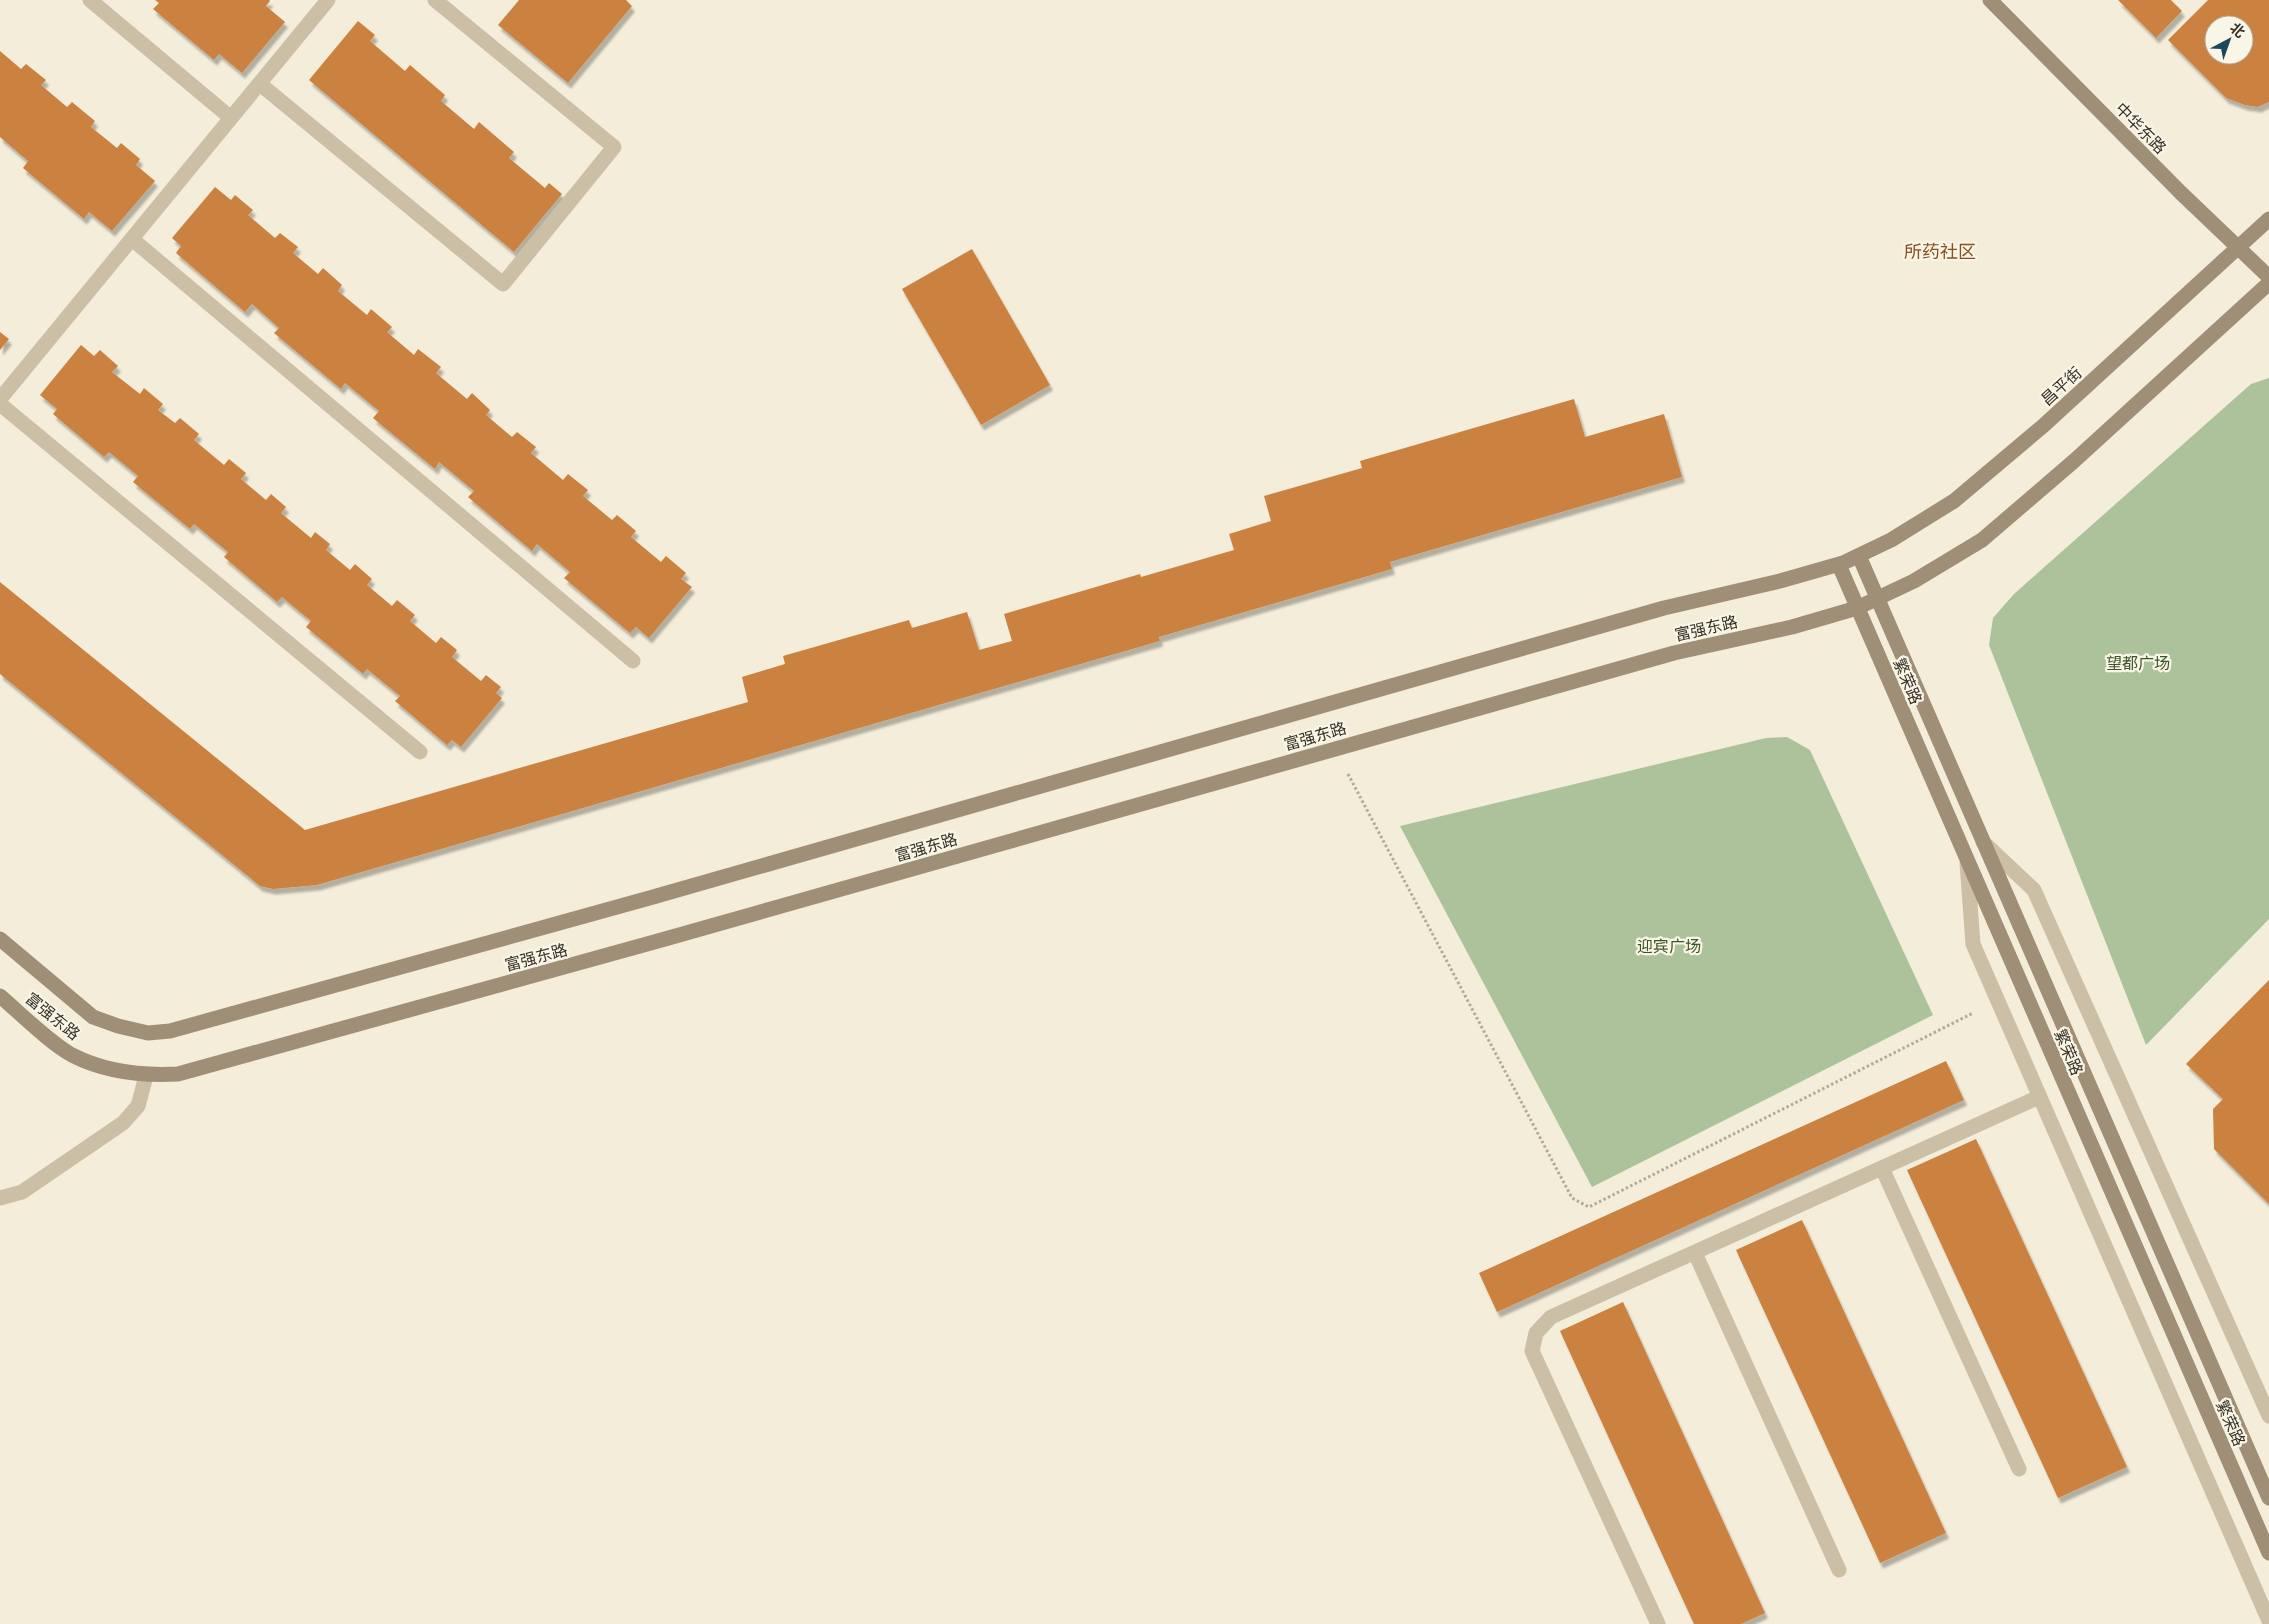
<svg xmlns="http://www.w3.org/2000/svg" width="2269" height="1624" font-family="'Roboto Condensed','Noto Sans SC',sans-serif">
  <defs>
    <filter id="shadow"><feDropShadow dx="3" dy="5.5" stdDeviation="1" flood-color="#0004"/></filter>
  </defs>
  <rect width="100%" height="100%" fill="#f3edda"/>
  <path fill="#acc29a" d="M2269,378V919L2146,1045L1989,645L1993,618L2014,594L2251,384Z
    M1787,737L1810,750L1933,1015L1592,1187L1400,826L1766,738Z"/>
  <path fill="#cb8140" fill-rule="evenodd" filter="url(#shadow)" d="M155,0H269L270,1L266,6L285,22L242,73L219,54L214,60L153,9L159,3Z
    M519,0H626L632,6L568,83L498,25Z
    M2118,0H2171L2182,11L2156,38Z
    M2208,0H2269V102L2258,107L2245,105L2226,98L2168,40ZM2214,25H2244V55H2214Z
    M358,21L375,35L370,41L405,71L410,65L445,95L441,101L474,129L479,122L514,152L509,158L545,188L549,183L562,194L514,252L309,80Z
    M0,51L21,69L26,64L46,80L41,85L67,107L72,102L95,121L91,127L117,148L121,143L140,159L136,165L155,181L112,231L89,212L84,219L23,168L28,161L0,137Z
    M215,187L231,200L235,195L253,210L248,215L275,238L280,233L298,247L293,253L318,274L323,268L342,285L338,291L367,315L371,309L392,327L387,332L414,355L418,349L441,367L436,373L467,399L472,393L490,410L486,415L512,437L517,432L536,447L531,453L563,480L568,474L588,490L583,496L612,520L617,515L636,531L631,537L661,562L666,556L686,573L681,579L692,587L649,638L636,627L630,633L564,578L570,572L537,544L532,551L468,497L474,491L439,462L435,469L373,418L379,411L345,383L341,389L274,333L279,328L252,304L245,312L176,253L181,246L172,238Z
    M972,249L1050,385L981,425L902,289Z
    M0,332L9,339L0,350Z
    M81,345L94,356L100,350L118,366L112,372L140,394L144,388L163,404L158,410L175,423L180,418L199,434L194,440L224,465L229,459L246,473L241,479L266,500L271,494L286,507L281,513L311,538L315,532L330,544L326,550L350,570L355,564L372,579L367,585L392,606L397,600L415,615L410,621L436,643L441,637L457,650L452,657L481,681L486,675L501,687L496,693L502,698L461,747L452,740L447,745L395,701L400,696L367,669L363,674L306,627L311,621L282,597L277,602L224,557L228,552L194,524L190,529L133,482L138,476L109,452L104,457L53,414L57,409L40,395Z
    M1574,399L1585,437L1664,414L1682,477L1390,562L1392,569L1159,637L1160,641L317,885L273,889L260,886L0,674V582L305,830L748,702L742,677L785,664L783,656L909,620L912,628L967,612L979,650L1012,641L1004,614L1140,574L1141,577L1234,550L1229,534L1271,521L1264,496L1362,468L1360,461Z
    M2269,980V1204L2214,1149L2213,1109L2223,1099L2186,1064Z
    M1946,1061L1964,1100L1497,1312L1479,1273Z
    M1976,1139L2127,1467L2058,1498L1907,1170Z
    M1802,1220L1946,1533L1880,1563L1736,1250Z
    M1623,1302L1765,1613L1741,1624H1694L1560,1331Z"/>
  <g fill="none" stroke-linecap="round" stroke-linejoin="round">
    <path stroke="#b7aa90" stroke-width="3" stroke-dasharray="2.5 2.5" stroke-linecap="butt" d="M1348,774L1572,1198L1589,1207L1973,1013"/>
    <path stroke="#cbbfa6" stroke-width="15" d="M90,0L231,118
      M260,84L503,284L614,147L435,0
      M132,239L633,661
      M0,399L328,0
      M0,404L420,752
      M1882,1168L2019,1469
      M1695,1253L1839,1570
      M1658,1624L1532,1351L1536,1333L1551,1317L2039,1097"/>
    <path stroke="#cbbfa6" stroke-width="15" d="M1983,842L2034,890L2269,1416
      M1967,863L1973,944L2269,1621
      M0,1198L22,1192L123,1123L138,1106L146,1076"/>
    <path stroke="#9f8f77" stroke-width="15" d="M1990,0L2181,193L2269,277
      M1859,556L2269,1498
      M1839,565L2269,1553
      M0,939L93,1017L118,1026L148,1033L170,1031L653,897L1664,608L1780,581L1843,563L1891,540L1954,501L2043,426L2269,219
      M0,996C20,1013 50,1043 72,1055C105,1072 142,1076 178,1074L665,939L1674,653L1792,627L1857,608L1914,581L1982,540L2074,461L2269,283"/>
  </g>
  <g text-anchor="middle" stroke-width="4.5" stroke-linejoin="round" paint-order="stroke">
    <g font-size="16" fill="#373027" stroke="#faf6e7">
      <text transform="translate(2141 128) rotate(45)" y="6">中华东路</text>
      <text transform="translate(2061 386) rotate(-42)" y="6">昌平街</text>
      <text transform="translate(1706 628) rotate(-13)" y="6">富强东路</text>
      <text transform="translate(1908 681) rotate(67)" y="6">繁荣路</text>
      <text transform="translate(1315 736) rotate(-16)" y="6">富强东路</text>
      <text transform="translate(926 847) rotate(-16)" y="6">富强东路</text>
      <text transform="translate(536 957) rotate(-15)" y="6">富强东路</text>
      <text transform="translate(53 1016) rotate(39)" y="6">富强东路</text>
      <text transform="translate(2069 1052) rotate(67)" y="6">繁荣路</text>
      <text transform="translate(2231 1423) rotate(66)" y="6">繁荣路</text>
    </g>
    <g font-size="16" fill="#3c562a" stroke="#faf6e7">
      <text x="2138" y="669">望都广场</text>
      <text x="1669" y="952">迎宾广场</text>
    </g>
    <g font-size="18" fill="#894f1d" stroke="#faf6e7">
      <text x="1940" y="258">所药社区</text>
    </g>
  </g>
  <g transform="translate(2229 40) rotate(41)"><circle r="24" fill="#faf6e7" stroke="#aca79a"/>
  <path d="M0-4L9 19L0 12L-9 19Z" fill="#1b485a"/>
  <text y="-8" font-size="14" font-weight="bold" text-anchor="middle" fill="#373027">北</text>
  </g>
</svg>
